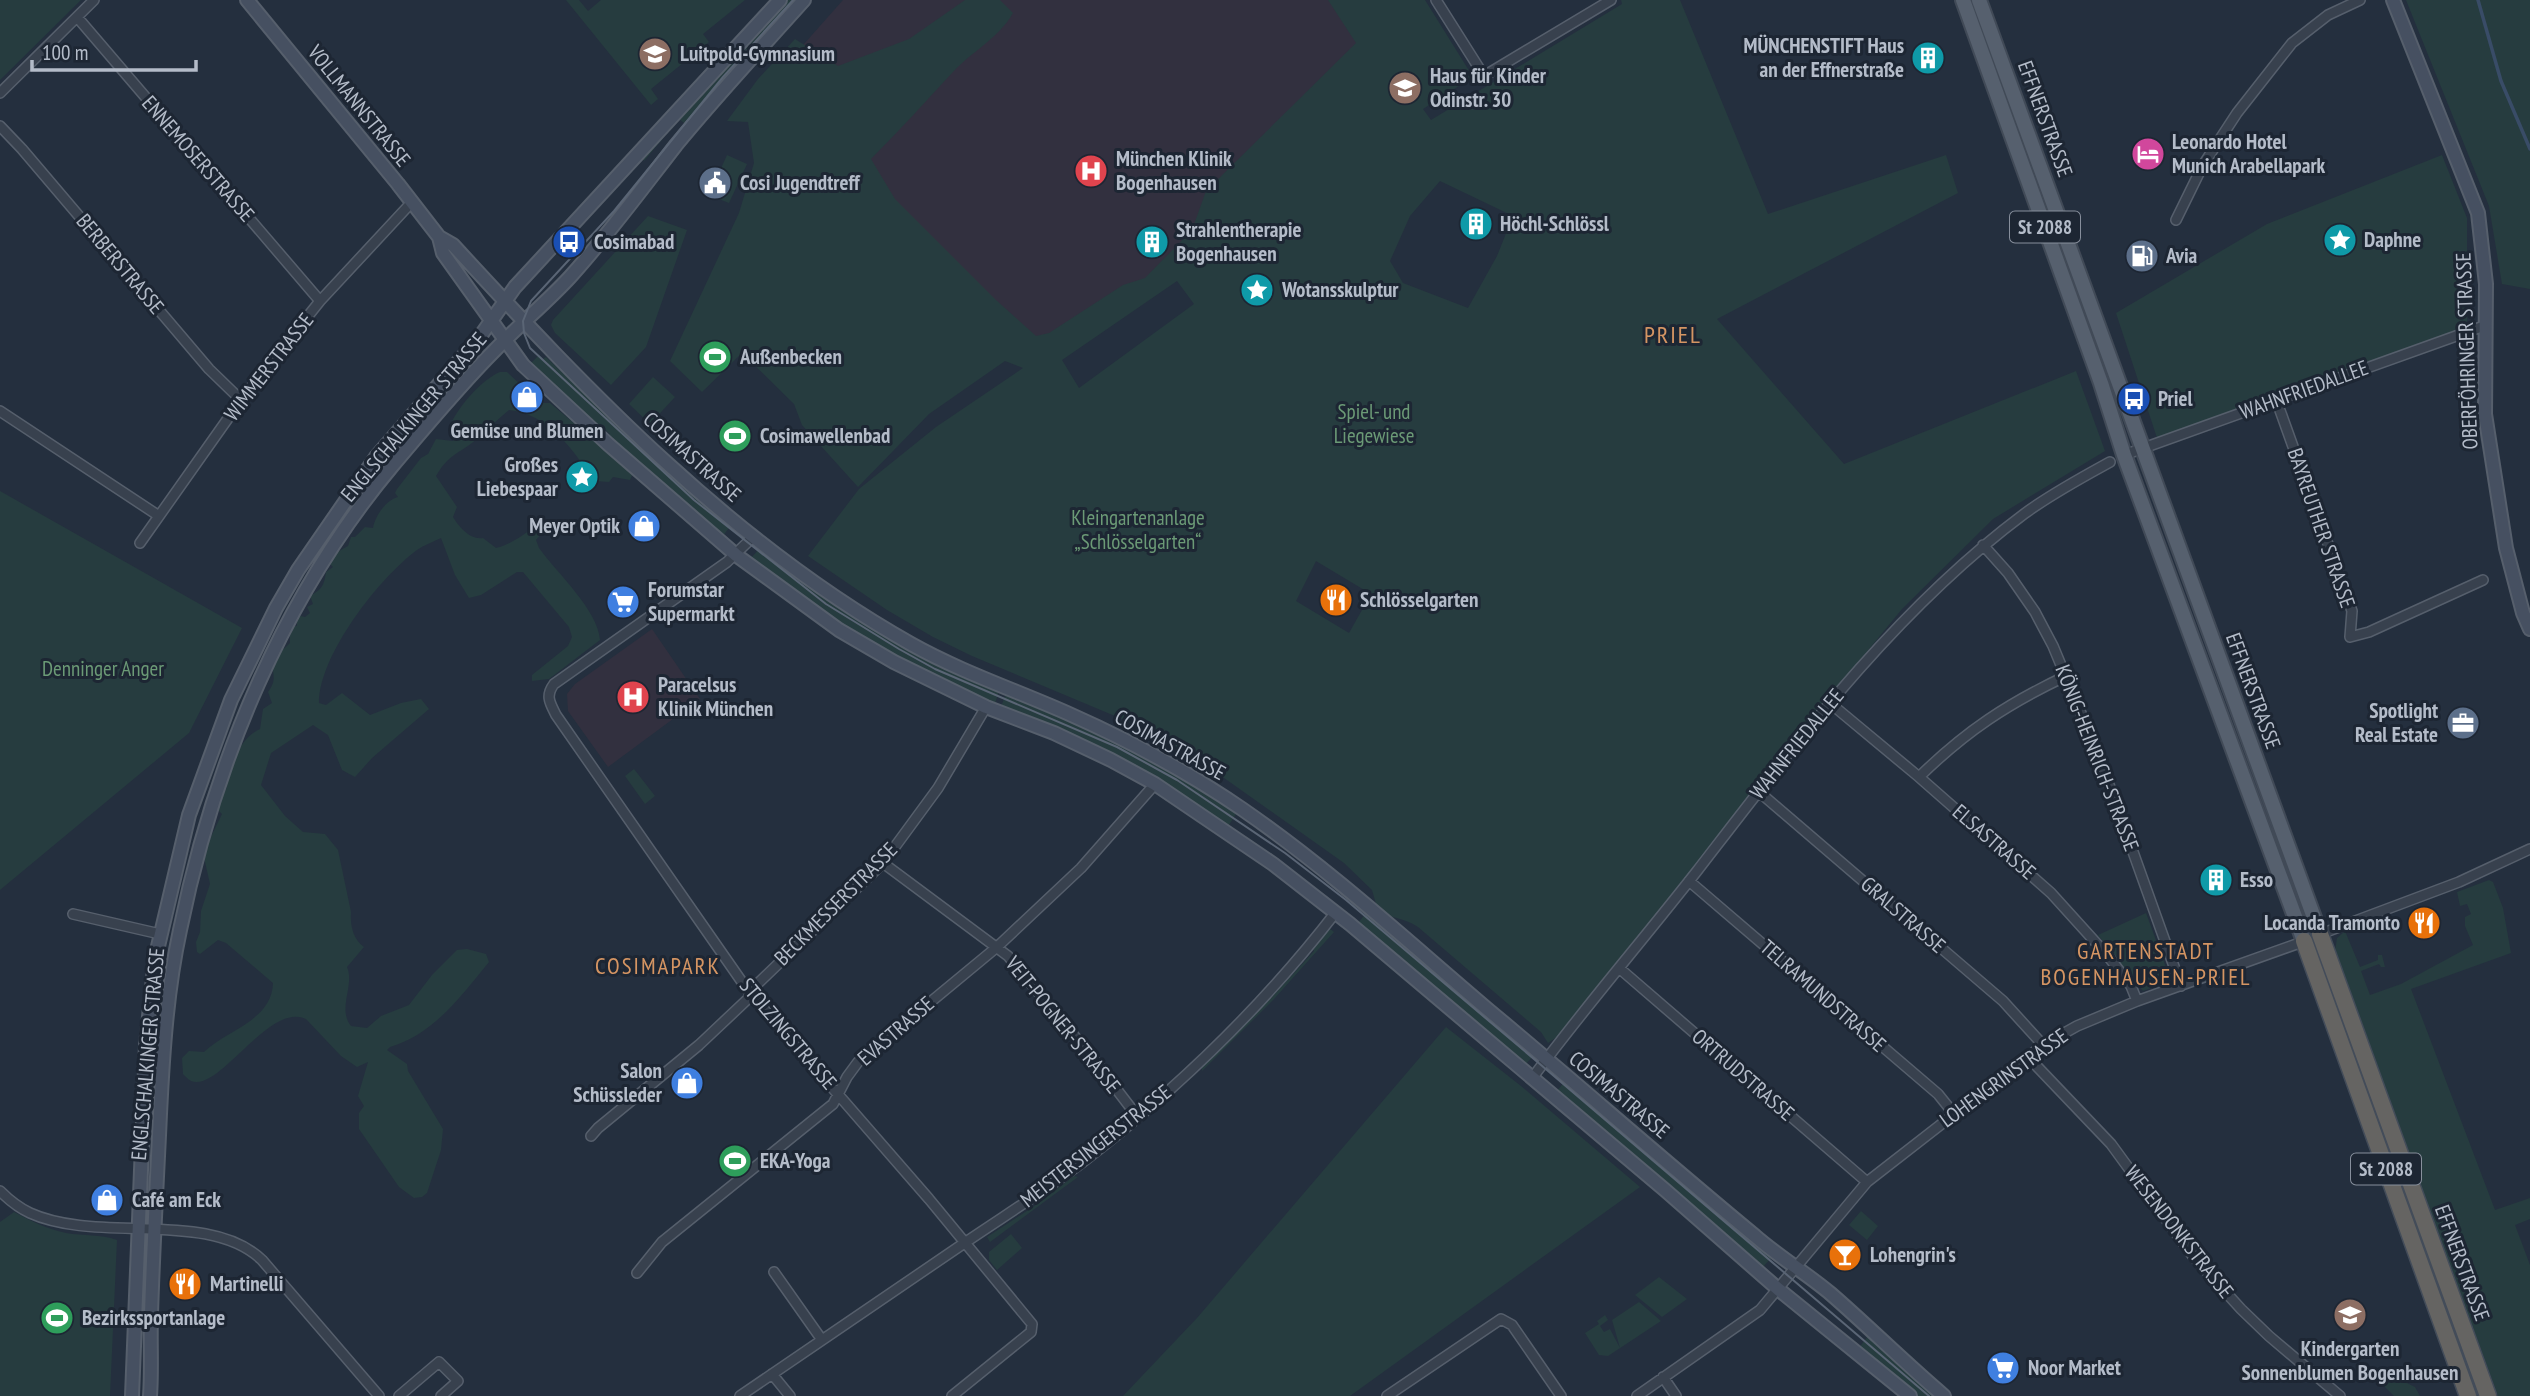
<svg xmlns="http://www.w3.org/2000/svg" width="2530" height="1396" font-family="'PT Sans Narrow',sans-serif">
  <rect width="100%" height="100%" fill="#242f3e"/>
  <path fill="#32303f" d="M843,0H1376L1297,190L1032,353L906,226L796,53Z
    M652,629L700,699L608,767L568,711L567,694L575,684Z"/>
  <path fill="#263c3f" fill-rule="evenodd" d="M0,0H81L0,80Z
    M566,0H579L588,11L601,0H745L703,34L709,42L651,89L658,99L651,105Z
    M784,0H799L688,126L679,119L644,161L643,159L652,143Z
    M965,0H1000L1013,13C999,38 971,52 952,73C925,102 899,131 871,159L895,199L996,300L1036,336L1049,333L1123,285L1145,278L1192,230L1206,191L1356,43L1328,0H1425L1473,77L1423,109L1431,120L1622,4L1621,0H1680L1768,214L1946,155L1958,193L1717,319L1844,464L2076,371L2105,451L1993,519L1902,609L1748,796L1714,843L1694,866L1686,880L1629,947L1560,1035L1548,1043L1541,1032L1418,927C1403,917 1392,919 1378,911L1372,890L1344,863L1210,768L1211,765L1207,762L1202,763L1134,724L972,656L933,637L887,610L808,556L859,489L936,427L1023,368L1005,361L929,414L858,487L802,425L794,404L742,353L702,392L670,361L739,213L754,163L748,122L727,121L758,79L795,39L838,66L909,39ZM1440,181L1513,216L1497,256L1468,308L1403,283L1390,261L1410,216ZM1177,281L1194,304L1079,388L1062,360ZM1316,561L1371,594L1349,633L1296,601Z
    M2406,0H2530V289L2502,284L2489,206Z
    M727,155L747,164L729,203L709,195Z
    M2442,155L2467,218V329L2277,399L2157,438L2116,313L2267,224Z
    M648,216L687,230L646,347L611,385L555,333L551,325L553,320Z
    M539,355L543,359L546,357L624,430L732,524L722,537L608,436L610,434L601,426L598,427L529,365Z
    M500,372H507L535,398L542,403H550L633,473L630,480L613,477L609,482L595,481C571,449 551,415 509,410C498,419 489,428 479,437C461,454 451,451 436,476L457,507L453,517C459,527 470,540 483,538L496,548C517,543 529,528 548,520L551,522L536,540L539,548C557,573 598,610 600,640L549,679L532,681V675L568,646L572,637L569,627L523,572H517L481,595L469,598L455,575L441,538C433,542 424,545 417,550C379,578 319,655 319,703L326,705L342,693L370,715L401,703L421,699L429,709L372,758L355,777L342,770L328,735L313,725L271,753L261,785L285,816L303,832L325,834L338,850L351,912C350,925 353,939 364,947L347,967C355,985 337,1009 351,1026L367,1028L381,1016L409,1005L432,975L457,950L467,949L486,954L489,962C461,996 434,1034 390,1047L387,1050L407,1064L408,1071L443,1129L441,1150L427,1193L422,1197L414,1198L399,1187L359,1129V1113L364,1106L358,1096L368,1062L357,1067L341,1056L306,1019C271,1002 225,1083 196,1082C190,1082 186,1077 183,1074L182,1058L189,1051L204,1052C226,1030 272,1021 273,983L226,943L218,940L200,954L197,952L196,942L200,932L201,911L210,884L203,853L222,814L216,808L227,787L225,781C232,763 240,738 260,729L263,709L272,703L268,692C278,679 271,675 274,662C276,654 284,649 290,643V631L294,626H297V617L300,616L305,617L310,613L307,607L313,604L310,596C322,589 324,586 326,572L333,567L330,564C333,554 339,551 348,546L351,537H355L365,527L373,528C375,516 386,500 398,497L395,493L397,489L421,458L428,454L436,439L453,441L455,432L449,428C456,409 482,379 500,372Z
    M653,377L675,397L650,424L629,404Z
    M0,491L242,628L189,733L0,890Z
    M761,547C838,599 912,657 999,691L994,707L924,675L847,630L750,559Z
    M1006,694L1078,723L1178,774L1238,811L1227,828L1203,810L1000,709Z
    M634,769L655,796L645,804L625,776Z
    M2489,880L2493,882L2503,908L2511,953L2411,989L2495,1210L2530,1198V1219L2515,1225L2530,1265V1396H2498L2335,951L2337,938L2345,931L2360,967L2378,960V955H2382L2385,967H2381L2379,964L2361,971L2370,995L2401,984L2473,945L2465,926V917L2471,914L2467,904L2460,906L2457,892Z
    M1368,911L1535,1054L1524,1066L1443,997L1445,995L1440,991L1438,993L1357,924Z
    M2146,913L2168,973L2164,983L2143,991L2098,935Z
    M1329,928L1334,932L1274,999L1202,1071V1066L1272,997L1314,951L1312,947Z
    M2318,949L2482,1396H2476L2315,950Z
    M1446,1027L1521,1086L1640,1187L1350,1396H1123L1197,1318Z
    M1566,1080L1773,1256L1762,1268L1705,1219L1706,1216L1702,1213L1700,1215L1556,1092Z
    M1074,1176L1078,1177L990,1242L987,1237L1033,1207Z
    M1861,1211L1878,1226L1867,1240L1849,1225Z
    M14,1212C31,1221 47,1229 66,1233C84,1236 100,1234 117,1240L110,1396H0V1222Z
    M1011,1234L1022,1248L997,1270L989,1260V1252Z
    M1659,1277L1687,1299L1662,1317L1635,1295Z
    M1639,1302L1661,1321L1608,1356L1599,1355L1585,1333L1599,1324L1597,1321L1605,1315L1608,1320L1600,1326L1604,1332L1610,1329L1620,1348L1612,1320Z
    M1869,1335L1937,1396H1915L1857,1350Z
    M2382,1371L2415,1387L2420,1396H2394L2376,1378Z"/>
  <path fill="#394c67" d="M717,343L728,353L711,371L703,363L707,358L705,356Z"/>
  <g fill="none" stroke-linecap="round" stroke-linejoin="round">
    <path stroke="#394c67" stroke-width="3.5" d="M2478,0L2501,81L2530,149"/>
    <defs>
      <path id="minor" d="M1436,0L1484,76L1611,0
        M77,17L320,301
        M0,93L94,0
        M0,126L22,149L209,369L241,400
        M2176,220L2203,165L2237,113L2292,43L2328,15L2360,0
        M2277,402L2352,611L2350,637L2369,632L2483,580
        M0,411L159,516
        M2124,455L2484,326
        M753,537L727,562L554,684C545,696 550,703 556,715L749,992L929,1199L1032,1324L1031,1332L952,1396
        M140,543L241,400L320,301L412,202
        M1983,545L2008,573L2035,612L2053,646L2098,754L2181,986
        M1830,703L1919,777L2051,893L2108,956L2131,986L2137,1001
        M1919,777C1966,731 2007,704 2066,676
        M1758,791L2003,1001L2043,1045
        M883,863L1008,956L1091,1056L1137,1116
        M1689,881L1938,1094L1954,1114
        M73,914L160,934
        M2318,935L2459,882L2530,849
        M1619,968L1867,1182
        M749,992L883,863L938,788L986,707
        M2028,1057L2111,1144L2192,1255L2241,1309L2269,1336L2340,1396
        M1533,1077C1585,1007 1643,940 1697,871C1796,743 1894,611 2024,514C2051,494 2081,478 2110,462
        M591,1136L598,1128L699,1045L752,995
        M0,1191C9,1200 19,1208 30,1213C98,1244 209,1209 262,1260L379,1396
        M774,1272L822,1340
        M637,1273L662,1242L833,1104L847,1077L858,1062L997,947L1081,868L1155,784
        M772,1374L790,1396
        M1663,1377L1676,1396
        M399,1396L439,1362L458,1381L441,1396
        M740,1396C814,1346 886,1296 960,1246C1001,1218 1043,1192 1083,1162C1176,1090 1264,1005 1336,912
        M1387,1396L1501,1319L1512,1325L1561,1396
        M1637,1396L1760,1310L1867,1182L2043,1045L2077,1026L2137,1001L2305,941"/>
      <path id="secondary" d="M247,0L398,184L439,237L453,245C589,393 733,544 911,644C961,672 1015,690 1067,713C1128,740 1188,772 1242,809C1329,869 1406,940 1486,1008C1576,1083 1664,1161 1755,1236C1779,1257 1806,1273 1831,1294C1869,1327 1905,1363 1944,1396
        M2393,0L2478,213L2486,284L2485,414L2506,548L2523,613L2530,629
        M439,237L443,253L523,365L608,444L736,555L839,630L894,662L986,707L1054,733L1111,760L1155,784L1273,864L1350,924L1665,1190L1778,1289L1910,1396
        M132,1396L146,1045L155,959L189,815L231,700L276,608L298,570L376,457L479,338L515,287L780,0
        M150,1396C152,1369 150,1342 151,1315C153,1248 157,1181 160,1114C163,1052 167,990 180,930C214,763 283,596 393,465C426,426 459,386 495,350C519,325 546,303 570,277C608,235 641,190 676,145C717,95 761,48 804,0"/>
      <path id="primary" d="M1963,0L2101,383L2124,455L2304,941
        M1979,0L2320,934"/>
      <path id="trunk" d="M2320,934L2488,1396
        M2304,941L2468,1396"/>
    </defs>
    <use href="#minor" stroke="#565f6c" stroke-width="12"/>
    <use href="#secondary" stroke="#565f6c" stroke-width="16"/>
    <use href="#primary" stroke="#414a57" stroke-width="18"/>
    <use href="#trunk" stroke="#434c59" stroke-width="19"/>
    <use href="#minor" stroke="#38414e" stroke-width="9"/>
    <use href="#secondary" stroke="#465061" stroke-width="12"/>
    <use href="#primary" stroke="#56606e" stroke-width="14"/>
    <use href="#trunk" stroke="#656462" stroke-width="16"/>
    <path stroke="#5a6575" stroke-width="2" d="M793,0L723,77L614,211L531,301L523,321L524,333L530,348L694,500L826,604L899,649L935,669L1117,747L1177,780L1285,853L1346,900L1541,1065L1929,1396"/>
  </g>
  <defs>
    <symbol id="school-disc" viewBox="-11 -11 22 22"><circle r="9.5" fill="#8d6e63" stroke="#1d2633"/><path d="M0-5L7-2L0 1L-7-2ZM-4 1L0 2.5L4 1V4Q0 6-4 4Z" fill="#fff"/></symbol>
    <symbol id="building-disc" viewBox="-11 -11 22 22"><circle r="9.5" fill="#0f9aa8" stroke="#1d2633"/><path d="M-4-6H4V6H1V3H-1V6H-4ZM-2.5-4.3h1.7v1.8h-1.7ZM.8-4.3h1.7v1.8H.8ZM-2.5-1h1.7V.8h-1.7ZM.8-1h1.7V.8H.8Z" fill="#fff"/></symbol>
    <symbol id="hotel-disc" viewBox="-11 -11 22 22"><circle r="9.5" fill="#d1479c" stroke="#1d2633"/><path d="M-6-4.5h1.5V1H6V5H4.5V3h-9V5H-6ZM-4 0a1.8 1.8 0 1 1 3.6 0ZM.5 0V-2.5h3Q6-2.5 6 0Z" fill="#fff"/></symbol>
    <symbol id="hospital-disc" viewBox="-11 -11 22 22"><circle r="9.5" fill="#e0444e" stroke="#1d2633"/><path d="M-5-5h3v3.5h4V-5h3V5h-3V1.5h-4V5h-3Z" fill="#fff"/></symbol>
    <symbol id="civic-disc" viewBox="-11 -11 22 22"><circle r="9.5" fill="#5c6f8a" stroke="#1d2633"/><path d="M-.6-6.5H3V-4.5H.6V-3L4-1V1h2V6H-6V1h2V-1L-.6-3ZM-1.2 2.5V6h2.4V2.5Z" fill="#fff"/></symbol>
    <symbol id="sight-disc" viewBox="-11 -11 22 22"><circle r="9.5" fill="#0f9aa8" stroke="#1d2633"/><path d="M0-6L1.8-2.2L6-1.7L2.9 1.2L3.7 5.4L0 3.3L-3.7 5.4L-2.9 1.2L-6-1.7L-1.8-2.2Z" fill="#fff"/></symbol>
    <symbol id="bus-disc" viewBox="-11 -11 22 22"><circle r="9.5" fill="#1a4fb4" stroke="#1d2633"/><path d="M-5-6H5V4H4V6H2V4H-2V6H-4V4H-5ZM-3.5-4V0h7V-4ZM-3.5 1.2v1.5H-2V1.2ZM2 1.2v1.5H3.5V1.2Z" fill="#fff"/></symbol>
    <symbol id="fuel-disc" viewBox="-11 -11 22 22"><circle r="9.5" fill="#5c6f8a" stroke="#1d2633"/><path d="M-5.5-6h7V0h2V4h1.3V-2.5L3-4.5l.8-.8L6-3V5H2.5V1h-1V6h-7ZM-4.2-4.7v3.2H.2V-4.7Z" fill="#fff"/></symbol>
    <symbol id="stadium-disc" viewBox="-11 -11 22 22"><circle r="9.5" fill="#2e9e5b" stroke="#1d2633"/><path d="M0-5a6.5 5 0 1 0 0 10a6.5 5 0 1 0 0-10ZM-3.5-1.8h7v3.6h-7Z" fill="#fff"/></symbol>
    <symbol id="shop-disc" viewBox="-11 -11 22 22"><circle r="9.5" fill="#3f7fe0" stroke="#1d2633"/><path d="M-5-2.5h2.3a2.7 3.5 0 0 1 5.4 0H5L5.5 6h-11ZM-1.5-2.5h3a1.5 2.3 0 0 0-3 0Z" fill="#fff"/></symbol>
    <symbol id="restaurant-disc" viewBox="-11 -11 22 22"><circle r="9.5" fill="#e8710a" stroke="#1d2633"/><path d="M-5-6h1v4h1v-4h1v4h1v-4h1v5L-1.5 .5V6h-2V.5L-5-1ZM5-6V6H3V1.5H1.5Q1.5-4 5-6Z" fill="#fff"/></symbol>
    <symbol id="supermarket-disc" viewBox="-11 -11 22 22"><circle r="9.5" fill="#3f7fe0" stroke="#1d2633"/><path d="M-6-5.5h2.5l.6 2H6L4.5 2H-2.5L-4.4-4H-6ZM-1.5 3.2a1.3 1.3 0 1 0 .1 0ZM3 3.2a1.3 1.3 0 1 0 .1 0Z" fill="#fff"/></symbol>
    <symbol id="office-disc" viewBox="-11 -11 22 22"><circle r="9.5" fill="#5c6f8a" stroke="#1d2633"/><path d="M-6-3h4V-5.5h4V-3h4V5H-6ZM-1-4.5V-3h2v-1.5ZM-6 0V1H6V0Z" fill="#fff"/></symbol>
    <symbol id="bar-disc" viewBox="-11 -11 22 22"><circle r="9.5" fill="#e8710a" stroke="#1d2633"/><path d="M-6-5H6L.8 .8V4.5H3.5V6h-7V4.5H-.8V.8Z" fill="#fff"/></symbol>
  </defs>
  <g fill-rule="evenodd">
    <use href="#school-disc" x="636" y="35" width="38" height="38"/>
    <use href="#building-disc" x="1909" y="39" width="38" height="38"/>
    <use href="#school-disc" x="1386" y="69" width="38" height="38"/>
    <use href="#hotel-disc" x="2129" y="135" width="38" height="38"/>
    <use href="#hospital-disc" x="1072" y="152" width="38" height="38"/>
    <use href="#civic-disc" x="696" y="164" width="38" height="38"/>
    <use href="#building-disc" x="1457" y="205" width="38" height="38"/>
    <use href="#sight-disc" x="2321" y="221" width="38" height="38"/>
    <use href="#bus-disc" x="550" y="223" width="38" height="38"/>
    <use href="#building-disc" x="1133" y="223" width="38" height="38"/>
    <use href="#fuel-disc" x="2123" y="237" width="38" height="38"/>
    <use href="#sight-disc" x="1238" y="271" width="38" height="38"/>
    <use href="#stadium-disc" x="696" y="338" width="38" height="38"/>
    <use href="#shop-disc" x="508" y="378" width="38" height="38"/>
    <use href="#bus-disc" x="2115" y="380" width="38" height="38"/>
    <use href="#stadium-disc" x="716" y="417" width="38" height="38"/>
    <use href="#sight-disc" x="563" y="458" width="38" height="38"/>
    <use href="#shop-disc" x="625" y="507" width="38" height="38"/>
    <use href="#restaurant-disc" x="1317" y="581" width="38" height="38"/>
    <use href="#supermarket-disc" x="604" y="583" width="38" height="38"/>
    <use href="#hospital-disc" x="614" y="678" width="38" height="38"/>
    <use href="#office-disc" x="2444" y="704" width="38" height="38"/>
    <use href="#building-disc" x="2197" y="861" width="38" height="38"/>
    <use href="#restaurant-disc" x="2405" y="904" width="38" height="38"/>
    <use href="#shop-disc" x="668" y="1064" width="38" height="38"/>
    <use href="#stadium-disc" x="716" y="1142" width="38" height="38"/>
    <use href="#shop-disc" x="88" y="1181" width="38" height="38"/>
    <use href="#bar-disc" x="1826" y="1236" width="38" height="38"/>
    <use href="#restaurant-disc" x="166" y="1265" width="38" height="38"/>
    <use href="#school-disc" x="2331" y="1296" width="38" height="38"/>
    <use href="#stadium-disc" x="38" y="1299" width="38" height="38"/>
    <use href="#supermarket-disc" x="1984" y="1349" width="38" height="38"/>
  </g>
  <g text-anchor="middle" stroke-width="6" stroke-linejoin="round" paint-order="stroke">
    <g fill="#1d2633" stroke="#878f9c" stroke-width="2">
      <rect x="2010" y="211.5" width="70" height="31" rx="5"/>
      <rect x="2351" y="1153.5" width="70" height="31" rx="5"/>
    </g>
    <g font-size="19" font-weight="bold" fill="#b4bcc9">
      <text x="2045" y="234">St 2088</text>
      <text x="2386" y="1176">St 2088</text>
    </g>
    <g font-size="21" font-weight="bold" fill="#b4bcc9" stroke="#1d2633" text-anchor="start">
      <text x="1904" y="53" text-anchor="end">MÜNCHENSTIFT Haus<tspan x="1904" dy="24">an der Effnerstraße</tspan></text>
      <text x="680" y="61">Luitpold-Gymnasium</text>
      <text x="1430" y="83">Haus für Kinder<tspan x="1430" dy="24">Odinstr. 30</tspan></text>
      <text x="2172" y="149">Leonardo Hotel<tspan x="2172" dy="24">Munich Arabellapark</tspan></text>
      <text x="1116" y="166">München Klinik<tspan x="1116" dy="24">Bogenhausen</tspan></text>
      <text x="740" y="190">Cosi Jugendtreff</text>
      <text x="1500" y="231">Höchl-Schlössl</text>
      <text x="1176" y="237">Strahlentherapie<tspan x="1176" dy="24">Bogenhausen</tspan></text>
      <text x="2364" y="247">Daphne</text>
      <text x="594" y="249">Cosimabad</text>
      <text x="2166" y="263">Avia</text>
      <text x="1282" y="297">Wotansskulptur</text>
      <text x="740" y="364">Außenbecken</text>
      <text x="2158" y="406">Priel</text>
      <text x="527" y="438" text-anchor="middle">Gemüse und Blumen</text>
      <text x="760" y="443">Cosimawellenbad</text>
      <text x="558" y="472" text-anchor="end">Großes<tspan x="558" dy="24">Liebespaar</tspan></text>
      <text x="620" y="533" text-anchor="end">Meyer Optik</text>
      <text x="648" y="597">Forumstar<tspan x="648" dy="24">Supermarkt</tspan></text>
      <text x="1360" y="607">Schlösselgarten</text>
      <text x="658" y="692">Paracelsus<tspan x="658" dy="24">Klinik München</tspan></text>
      <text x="2438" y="718" text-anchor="end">Spotlight<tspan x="2438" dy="24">Real Estate</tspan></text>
      <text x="2240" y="887">Esso</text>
      <text x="2400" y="930" text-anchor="end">Locanda Tramonto</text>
      <text x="662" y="1078" text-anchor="end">Salon<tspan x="662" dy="24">Schüssleder</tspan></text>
      <text x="760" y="1168">EKA-Yoga</text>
      <text x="132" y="1207">Café am Eck</text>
      <text x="1870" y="1262">Lohengrin's</text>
      <text x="210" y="1291">Martinelli</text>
      <text x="82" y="1325">Bezirkssportanlage</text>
      <text x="2350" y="1356" text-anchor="middle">Kindergarten<tspan x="2350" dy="24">Sonnenblumen Bogenhausen</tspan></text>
      <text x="2028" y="1375">Noor Market</text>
    </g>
    <g font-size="21" fill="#b4bcc9" stroke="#1d2633">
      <text transform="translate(359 106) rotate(51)" y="7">VOLLMANNSTRASSE</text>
      <text transform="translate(2045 119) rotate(70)" y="7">EFFNERSTRASSE</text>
      <text transform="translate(198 159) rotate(49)" y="7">ENNEMOSERSTRASSE</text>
      <text transform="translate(120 264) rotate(50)" y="7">BERBERSTRASSE</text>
      <text transform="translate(2467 351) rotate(-92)" y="7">OBERFÖHRINGER STRASSE</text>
      <text transform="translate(269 367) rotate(-52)" y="7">WIMMERSTRASSE</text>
      <text transform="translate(2304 390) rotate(-20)" y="7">WAHNFRIEDALLEE</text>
      <text transform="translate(414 417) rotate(-50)" y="7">ENGLSCHALKINGER STRASSE</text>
      <text transform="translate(692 457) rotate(42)" y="7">COSIMASTRASSE</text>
      <text transform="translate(2321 528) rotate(71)" y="7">BAYREUTHER STRASSE</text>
      <text transform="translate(2253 691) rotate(70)" y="7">EFFNERSTRASSE</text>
      <text transform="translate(1797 744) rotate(-51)" y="7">WAHNFRIEDALLEE</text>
      <text transform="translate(1170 745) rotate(29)" y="7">COSIMASTRASSE</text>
      <text transform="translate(2097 758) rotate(69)" y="7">KÖNIG-HEINRICH-STRASSE</text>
      <text transform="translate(1994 842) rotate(41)" y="7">ELSASTRASSE</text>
      <text transform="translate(836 904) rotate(-45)" y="7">BECKMESSERSTRASSE</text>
      <text transform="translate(1903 915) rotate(41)" y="7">GRALSTRASSE</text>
      <text transform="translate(1823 996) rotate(41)" y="7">TELRAMUNDSTRASSE</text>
      <text transform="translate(1063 1025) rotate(51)" y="7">VEIT-POGNER-STRASSE</text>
      <text transform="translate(896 1031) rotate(-41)" y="7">EVASTRASSE</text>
      <text transform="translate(788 1034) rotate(50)" y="7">STOLZINGSTRASSE</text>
      <text transform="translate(148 1054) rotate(-85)" y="7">ENGLSCHALKINGER STRASSE</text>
      <text transform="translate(1743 1075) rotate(41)" y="7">ORTRUDSTRASSE</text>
      <text transform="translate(2004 1078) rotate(-36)" y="7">LOHENGRINSTRASSE</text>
      <text transform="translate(1619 1095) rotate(40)" y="7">COSIMASTRASSE</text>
      <text transform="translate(1096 1146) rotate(-38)" y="7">MEISTERSINGERSTRASSE</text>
      <text transform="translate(2179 1232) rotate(52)" y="7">WESENDONKSTRASSE</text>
      <text transform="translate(2462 1263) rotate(70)" y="7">EFFNERSTRASSE</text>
    </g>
    <g font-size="21" fill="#6b9a76" stroke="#1d2633">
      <text x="1374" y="419">Spiel- und<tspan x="1374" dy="24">Liegewiese</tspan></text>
      <text x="1138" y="525">Kleingartenanlage<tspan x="1138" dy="24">„Schlösselgarten“</tspan></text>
      <text x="103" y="676">Denninger Anger</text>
    </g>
    <g font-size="23" letter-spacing="2" fill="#d59563" stroke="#1d2633">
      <text x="2146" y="959">GARTENSTADT<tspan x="2146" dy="26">BOGENHAUSEN-PRIEL</tspan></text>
      <text x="658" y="974">COSIMAPARK</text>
    </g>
    <g font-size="24" letter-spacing="2" fill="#d59563" stroke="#1d2633">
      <text x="1673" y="343">PRIEL</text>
    </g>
  </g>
  <path d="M32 60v10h164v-10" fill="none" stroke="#b4bcc9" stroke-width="3.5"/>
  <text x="42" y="60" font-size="21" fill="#b4bcc9" stroke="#1d2633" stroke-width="5" paint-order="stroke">100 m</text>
</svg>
